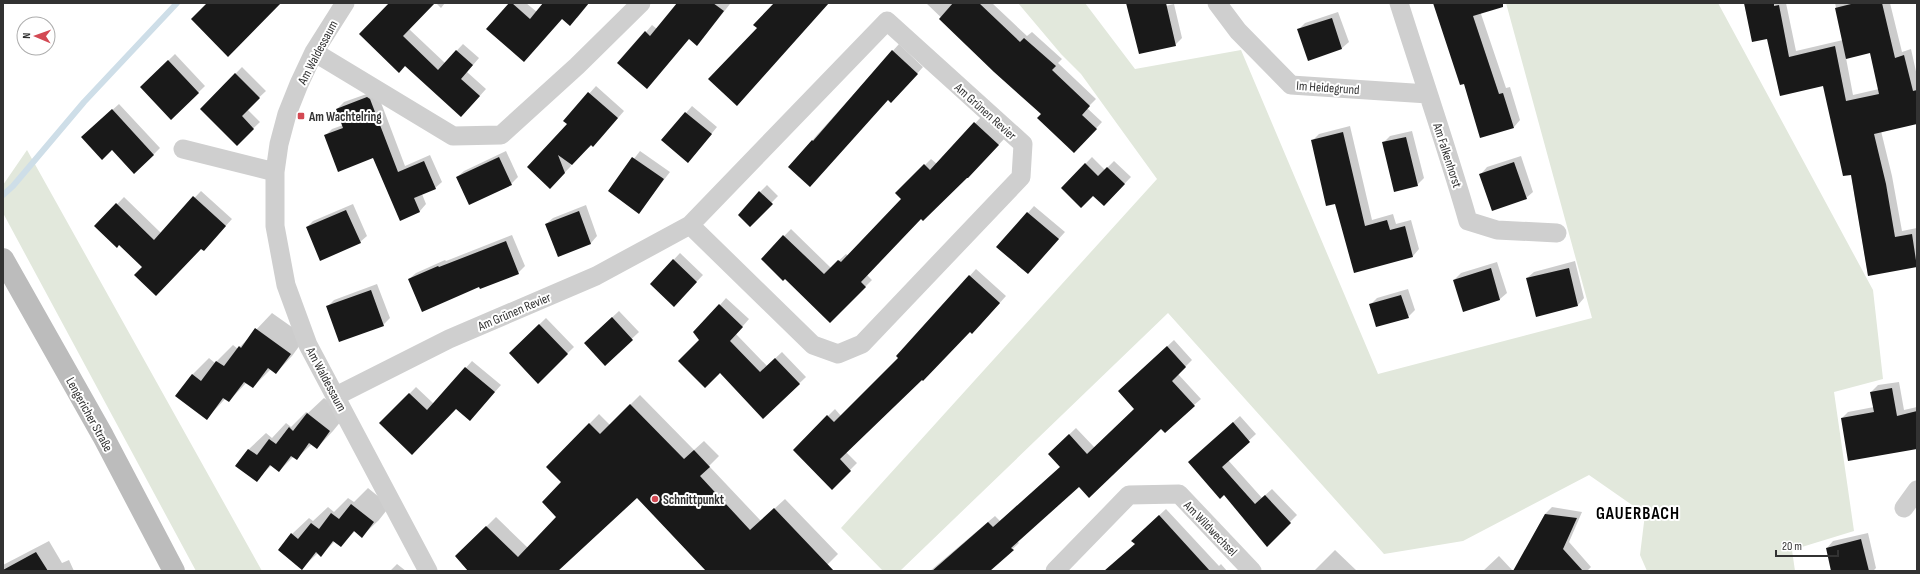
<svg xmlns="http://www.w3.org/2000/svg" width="1920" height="574" font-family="'Sofia Sans Condensed',sans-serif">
  <rect width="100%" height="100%" fill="#fff"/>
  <path fill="#e2e8dc" d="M1018,3H1085L1135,69L1241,50L1378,374L1592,318L1506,3H1718L1873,290L1883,379L1834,392L1854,531L1792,550L1795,571H1647L1640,555L1645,514L1589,475L1463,541L1384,554L1168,313L900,571H883L841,528L1157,179L1081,74L1061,54Z
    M27,150L262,571H196L3,213V185Z"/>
  <path fill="#0003" fill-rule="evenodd" d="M390,3H434L409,29L445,63L463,44L479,58L467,72L486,89L468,109L405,65Z
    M436,3H445L441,8Z
    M510,3H526L537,12L545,3H589L577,18H562L488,29Z
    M678,3L730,4L703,38H689L653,81L646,32L652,25L657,29Z
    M926,3H992L1027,36L1032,32L1062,59L1058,63L1096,99L1087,108L1102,122L1081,145L1042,114Z
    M1128,3H1160L1161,7L1174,4L1182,38L1175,45Z
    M1435,3H1483L1480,11L1506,88L1510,87L1520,120L1514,127L1464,82Z
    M1744,3H1786L1796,51L1843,40L1835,3H1890L1902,52L1911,49L1917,76V123L1881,131L1892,176L1902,231L1917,228V266L1868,275L1851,173L1824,85L1780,95L1768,38L1753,41ZM1870,52L1879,89L1853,95L1846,58Z
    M1338,12L1349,42L1342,48L1309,59L1299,29L1305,23Z
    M899,44L923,67L898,95L888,99L789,166Z
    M175,54L205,86L171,119L141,87Z
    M242,67L266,91L247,109L260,122L237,144L201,109Z
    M596,86L624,111L600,139L570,162L571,166L550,188L528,167L569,124L565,121Z
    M375,91L377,92L405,166L430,155L442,182L435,188L422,194L426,204L420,211L400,219L373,157L325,136L332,129L343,125L337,109L344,102Z
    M119,104L160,148L153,155L112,149L89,131Z
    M692,106L717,127L694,155L686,113Z
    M982,116L1005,138L974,171L921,218L867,275L872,280L830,322L785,277L762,259L791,229L831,268L846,254L848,256L903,199L897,193L931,159L937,164Z
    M1350,126L1372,220L1393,214L1396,224L1411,220L1419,249L1413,256L1355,272L1336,203L1312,141L1319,134Z
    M1412,131L1424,178L1417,185L1383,143L1390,136Z
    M506,151L518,177L511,184L457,177L464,171Z
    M640,151L670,172L639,212L609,191Z
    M1521,156L1533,192L1526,198L1481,174L1487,167Z
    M1092,157L1105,170L1114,161L1131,177L1104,205L1093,194L1062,188Z
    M767,185L778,196L750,225L760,192Z
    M201,191L232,219L210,243L201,248L143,267L119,244L96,226L124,197L161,233Z
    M353,204L367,236L360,242L307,227L313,221Z
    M586,205L597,236L591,243L558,256L546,224L553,218Z
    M1034,206L1065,232L1034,266L998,247Z
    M512,235L525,266L518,273L480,286L409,279L416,273L445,260L446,261Z
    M680,253L703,275L674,305L651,284Z
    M1575,261L1584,298L1578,305L1527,278L1534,272Z
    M1497,262L1507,293L1500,299L1464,311L1454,280L1461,273Z
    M976,269L1006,296L979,326L970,330L846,452L857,463L832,488L794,450L835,409L841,416L900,358L897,356Z
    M377,284L390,318L383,325L327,307L334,300Z
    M1408,289L1415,310L1408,317L1370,305L1377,298Z
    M726,298L749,319L736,334L767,366L782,352L806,377L763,418L701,340L720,305Z
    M619,311L639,332L605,364L592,336Z
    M272,313L306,337L292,356L276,373L271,369L253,387L247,382L229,401L226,398L207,418L192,375L209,358L215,363L233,345L238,349Z
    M546,318L574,347L538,382L510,353Z
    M1174,340L1192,360L1178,374L1201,399L1194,405L1079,485L1017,541L1019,543L988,571H930L995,516L1000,521L1061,466L1049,454L1076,428L1095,448L1135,409L1126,385Z
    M472,361L501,385L470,420L456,408L381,423L416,387L434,404Z
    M1899,382L1904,410L1917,407V448L1842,418L1848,412L1874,407L1871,392L1878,385Z
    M640,395L694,450L704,441L719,456L709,466L761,521L785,499L838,554L821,571H707L637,497L557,571H469L456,557L496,517L528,548L558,517L563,482L547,467L599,414L610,425Z
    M324,398L346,415L333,431L317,448L312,444L297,458L294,456L279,471L272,465L256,480L237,466L249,449L266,433L272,438L286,423L291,427L306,412L308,413Z
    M1240,416L1256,434L1228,460L1262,498L1272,489L1297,515L1267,545L1196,456Z
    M368,488L390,506L379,520L362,536L355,531L341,545L335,541L321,555L318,553L302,568L292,534L309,518L313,521L328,507L334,512L348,498L354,502Z
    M1552,507L1582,512L1569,542L1591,567L1587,571H1514L1545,514Z
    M1166,509L1219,566L1221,564L1227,571H1105L1136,544L1139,534Z
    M1868,533L1876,568L1873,571H1832L1827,548L1833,541Z
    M49,541L62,563L69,560L74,571H3V565Z
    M1335,550L1357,571H1314Z
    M1499,556L1513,571H1483Z
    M397,564L406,571H390Z"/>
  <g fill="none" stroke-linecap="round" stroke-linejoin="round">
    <path stroke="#cedee8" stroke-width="6" d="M3,195L13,186L84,102L177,3"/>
  </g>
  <path fill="#191919" d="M207,3H281L228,57L191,19Z
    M389,3H435L403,36L438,70L456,50L473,65L461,79L480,96L461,117L405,66L399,73L359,34Z
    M509,3H512L530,19L543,3H589L570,26L562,19L524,62L486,29Z
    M677,3H713L724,11L697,46L689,39L647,89L617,63L645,31L650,36Z
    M774,3H829L737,106L708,79L757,28L753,25Z
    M953,3H979L1020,42L1024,38L1056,66L1052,70L1090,106L1082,115L1097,129L1074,153L1037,118L1041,114L994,72L939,19Z
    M1126,3H1166L1176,46L1139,54Z
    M1433,3H1503V7L1473,16L1499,94L1503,93L1514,128L1480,138L1464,84L1460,85Z
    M1744,3H1774V6L1779,5L1789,57L1835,46L1846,101L1879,94L1870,53L1846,59L1835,8L1855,3H1882L1895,58L1904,55L1913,91L1917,90V124L1874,134L1886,184L1895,237L1912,234L1917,267L1868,276L1851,175L1843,176L1823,86L1780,96L1767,39L1752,42Z
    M1332,18L1342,49L1308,61L1297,29Z
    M892,50L918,74L891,103L888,100L810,187L788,167L812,140L813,141Z
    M168,60L199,93L171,120L140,87Z
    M235,73L260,98L242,116L254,129L237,146L200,109Z
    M588,92L618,118L593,147L591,145L572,165L558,155L565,173L550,189L527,167L567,124L563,121Z
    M367,97L370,99L398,172L424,161L436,189L414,198L420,212L400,221L373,158L338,172L324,135L343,128L336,109Z
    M112,109L154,155L134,174L112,150L102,160L81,137Z
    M685,112L712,134L688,163L661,140Z
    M974,122L999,145L968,178H967L923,221L921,219L861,282L866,287L830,323L785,279L783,281L761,259L783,235L824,274L838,260L841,262L901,199L895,193L924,164L930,170Z
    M1343,132L1365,226L1387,220L1390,230L1405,226L1413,257L1354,273L1335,204L1326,206L1311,140Z
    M1406,137L1418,186L1394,192L1382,142Z
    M499,157L512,185L469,205L456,177Z
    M632,157L664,179L639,214L608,191Z
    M1514,162L1527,199L1492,211L1479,174Z
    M1085,163L1098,176L1107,167L1125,184L1104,206L1093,196L1081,208L1061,188Z
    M759,191L773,204L750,227L738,215Z
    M193,196L226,226L204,251L201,249L156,296L134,275L142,267L119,245L117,248L94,226L116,203L154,240Z
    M346,210L361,243L320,261L306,227Z
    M579,211L591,244L558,257L545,224Z
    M1027,212L1059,239L1028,274L996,247Z
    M506,241L519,274L480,289L479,287L422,312L408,279L438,266L439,267Z
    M673,259L697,282L674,307L650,284Z
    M1491,268L1500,300L1463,312L1453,280Z
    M1569,268L1578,306L1536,317L1526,278Z
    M969,275L1000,303L972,334L970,332L923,381L922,380L840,459L851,471L832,490L793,450L827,415L834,422L898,358L896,356Z
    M371,290L384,326L339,342L326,306Z
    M1401,295L1409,318L1376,327L1369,304Z
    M719,304L743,327L730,341L760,372L775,358L800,384L763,419L720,373L705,388L678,361L699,340L693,332Z
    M612,317L633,340L605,366L584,343Z
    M539,324L568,354L538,384L509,353Z
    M255,328L291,354L276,374L268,368L253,388L244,382L229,402L223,398L207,420L175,396L192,374L201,381L216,361L224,366L239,346L241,348Z
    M1167,346L1186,367L1172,381L1195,406L1165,433L1161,429L1089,498L1079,487L1011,548L1014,550L990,571H932L988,522L993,527L1060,467L1048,454L1069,434L1087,454L1134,409L1118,391Z
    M465,367L495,392L470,421L456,409L412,455L379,423L409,393L427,410Z
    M1892,388L1897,416L1917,411V449L1848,461L1841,418L1874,412L1870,392Z
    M630,404L684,459L694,450L710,467L700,476L750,530L774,508L834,571H706L637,498L558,571H468L455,556L486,526L518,557L556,517L542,502L561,482L546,467L589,423L600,434Z
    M307,413L330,431L317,449L309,443L297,460L291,456L279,472L270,465L257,482L235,466L248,449L257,455L269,439L276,444L289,427L293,431Z
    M1233,422L1250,442L1222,467L1255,504L1265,495L1291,523L1267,547L1224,495L1220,499L1188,462Z
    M351,504L374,522L362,538L354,531L341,547L333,541L321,557L316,552L302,570L278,550L291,533L298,539L311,523L319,529L331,513L339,519Z
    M1545,514L1577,518L1563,549L1583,571H1513Z
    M1159,515L1210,571H1104L1135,544L1131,541Z
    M1861,539L1869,571H1831L1826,548Z
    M36,552L48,571H3V570Z"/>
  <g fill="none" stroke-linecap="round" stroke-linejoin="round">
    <path stroke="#cfcfcf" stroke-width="19" d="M345,3L314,52L299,84L287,114L279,144L275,172V226L286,285L308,345L428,571
      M1217,3L1238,31L1291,85L1428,94
      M1399,3C1422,76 1447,148 1468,221L1497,230L1557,233
      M314,52L453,136L501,135L577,66L641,3
      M183,149L275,172
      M336,396L449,339L596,276L690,225L887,21L1023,144L1021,177L862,344L838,354L813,345L690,225
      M1904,508L1917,490
      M1055,571L1129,495L1179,494L1252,571"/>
    <path stroke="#bcbcbc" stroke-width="22" d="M3,259L103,436L174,571"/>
  </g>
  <g fill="#d34953" stroke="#fff" stroke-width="1.5">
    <rect x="297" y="112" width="8" height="8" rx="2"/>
    <circle cx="655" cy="499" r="4"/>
  </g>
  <g text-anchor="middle" stroke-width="4" stroke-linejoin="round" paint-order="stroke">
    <g font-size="13" fill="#323232" stroke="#fff">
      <text transform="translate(317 52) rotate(-62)" y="5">Am Waldessaum</text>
      <text transform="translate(1328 87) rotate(4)" y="5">Im Heidegrund</text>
      <text transform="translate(986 111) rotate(42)" y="5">Am Grünen Revier</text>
      <text transform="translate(1448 155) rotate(72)" y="5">Am Falkenhorst</text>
      <text transform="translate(514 311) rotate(-23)" y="5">Am Grünen Revier</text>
      <text transform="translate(327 379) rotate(62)" y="5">Am Waldessaum</text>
      <text transform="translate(90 414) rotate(61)" y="5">Lengericher Straße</text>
      <text transform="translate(1211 528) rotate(46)" y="5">Am Wildwechsel</text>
    </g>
    <g font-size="13" font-weight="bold" fill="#323232" stroke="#fff" text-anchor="start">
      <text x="309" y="121">Am Wachtelring</text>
      <text x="663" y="504">Schnittpunkt</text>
    </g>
    <g font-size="17" font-weight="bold" letter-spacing="1" fill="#000" stroke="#fff">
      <text x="1638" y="519">GAUERBACH</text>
    </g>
  </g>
  <rect width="1920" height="574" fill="none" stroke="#323232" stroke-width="8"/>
  <g transform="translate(36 36) rotate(272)"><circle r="19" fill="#ffffff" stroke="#adadad"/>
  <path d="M0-3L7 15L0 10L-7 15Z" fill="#d34953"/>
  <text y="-6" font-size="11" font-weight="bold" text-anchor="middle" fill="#323232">N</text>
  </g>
  <path d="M1776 550v6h62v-6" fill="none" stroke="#323232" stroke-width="2"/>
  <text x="1782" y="550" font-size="12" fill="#323232" stroke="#ffffff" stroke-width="3" paint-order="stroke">20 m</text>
</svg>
